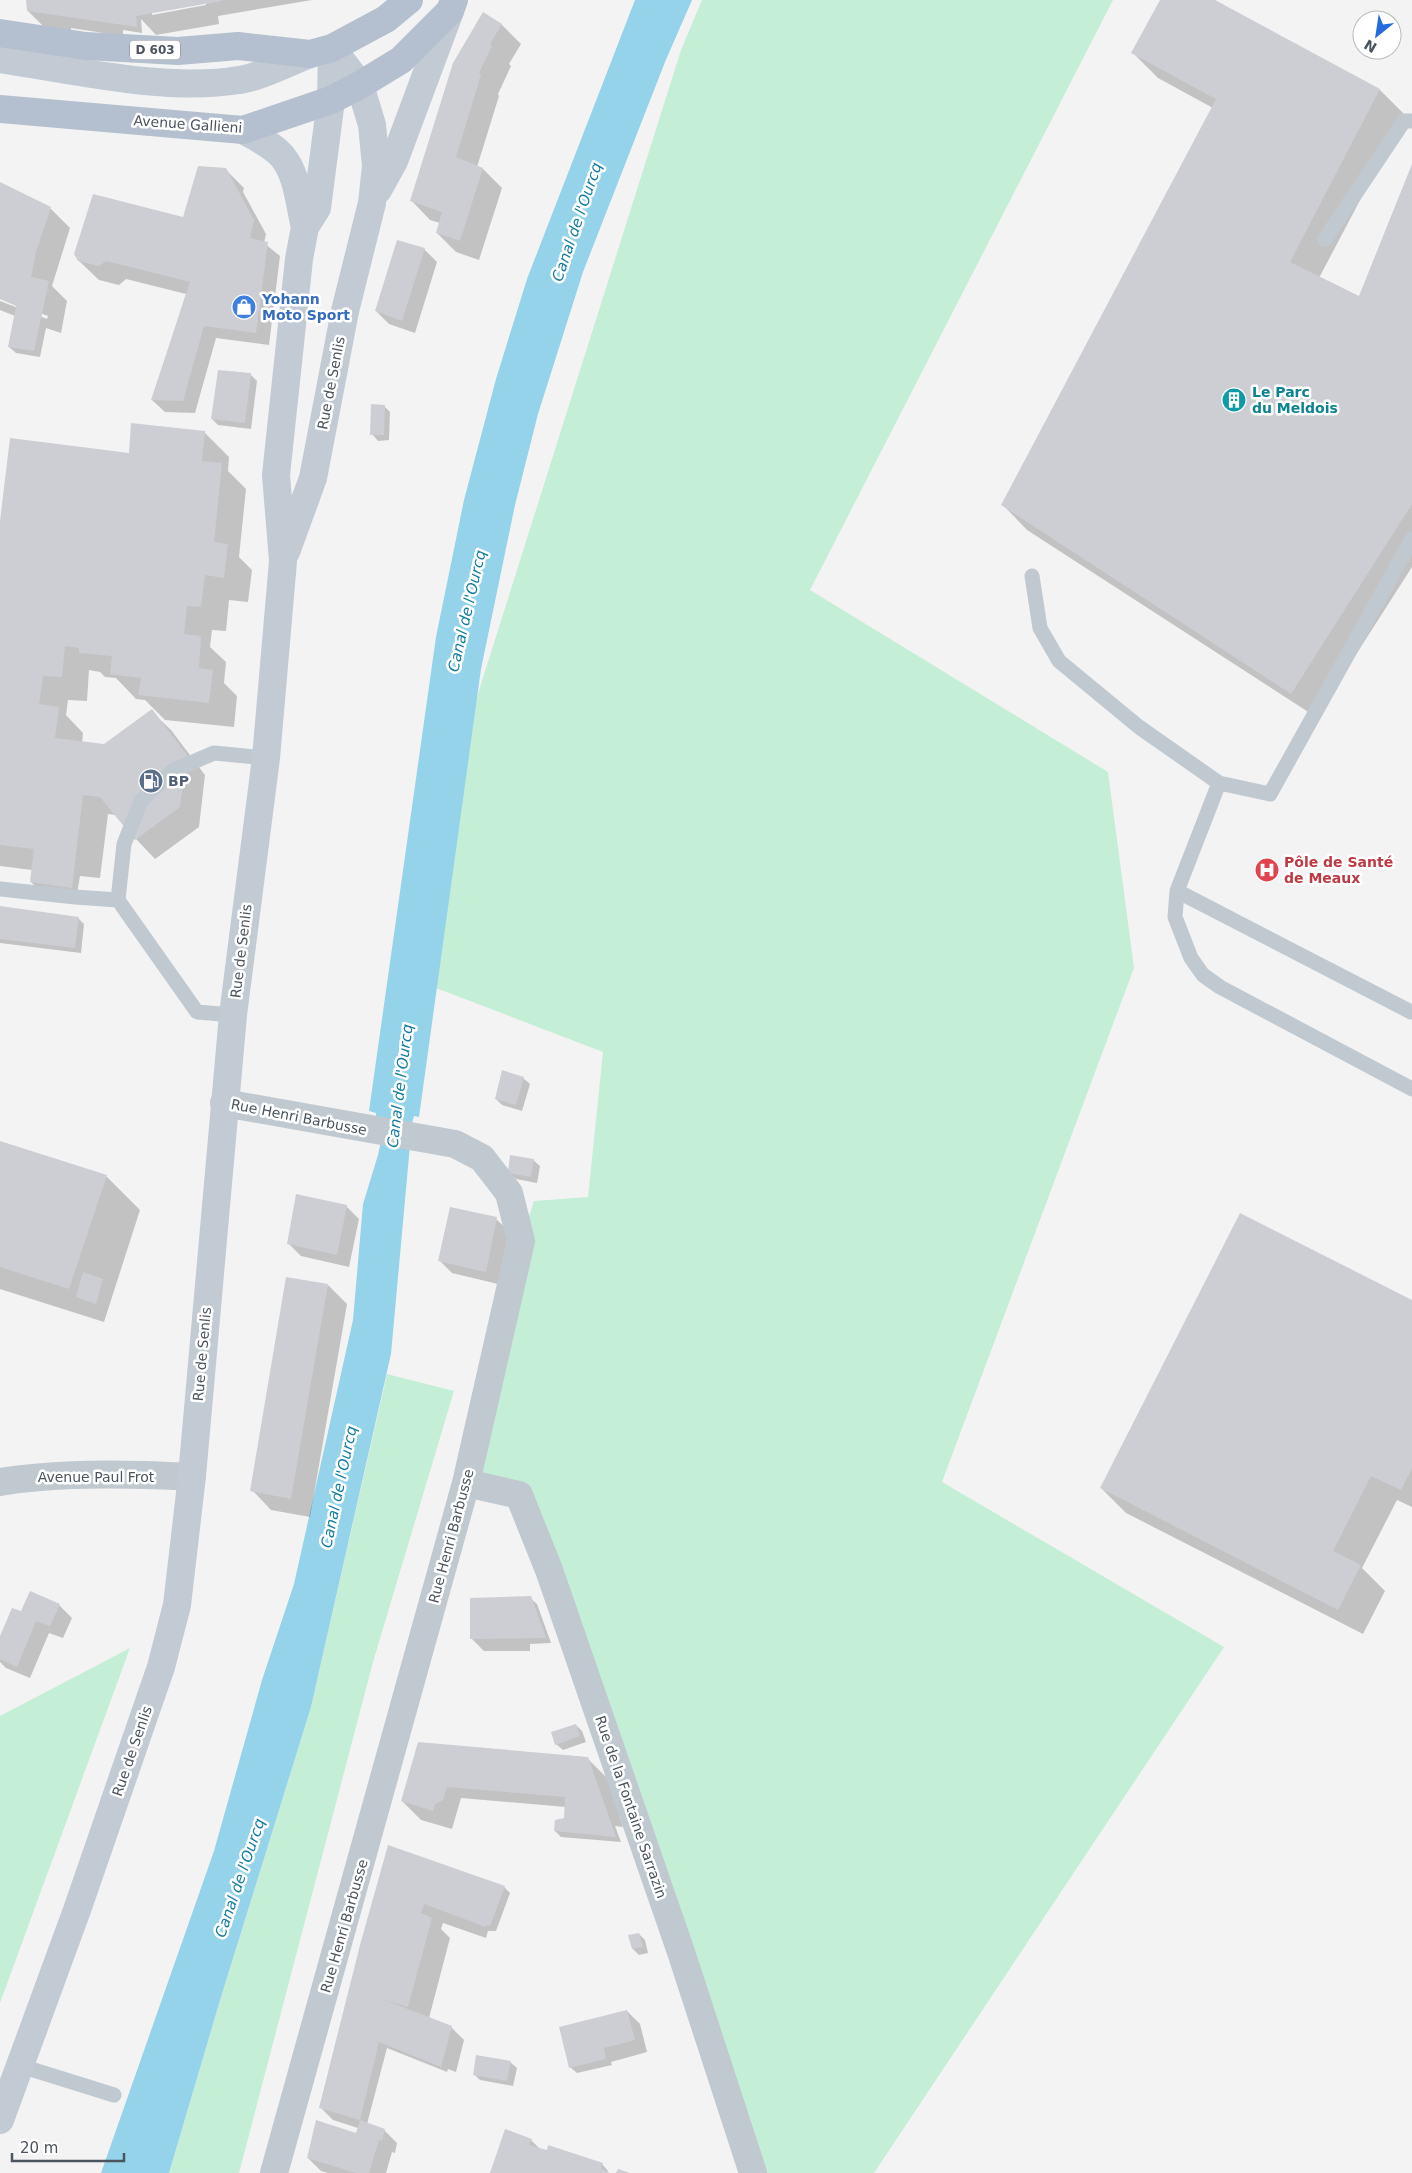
<svg xmlns="http://www.w3.org/2000/svg" width="1412" height="2173" font-family="'DejaVu Sans',sans-serif">
  <rect width="100%" height="100%" fill="#f4f3f3"/>
  <path fill="#c5eed7" d="M702,0H1113L810,590L1108,772L1134,968L942,1482L1224,1647L874,2173H753L519,1495L466,1483L521,1241L534,1201L588,1197L603,1052L436,988L476,700L681,50Z
    M387,1374L454,1391L373,1662L239,2173H169L221,1997L311,1707Z
    M130,1648L0,2003V1716Z"/>
  <path fill="#94d3e9" d="M635,0H692L665,62L583,272L538,414L515,505L481,669L419,1117L414,1116L412,1123L391,1354L311,1707L221,1997L169,2173H101L214,1851L262,1680L294,1584L353,1320L363,1204L378,1155L386,1118L376,1117V1113L369,1111L436,637L464,500L496,379L527,279Z"/>
  <path fill="#0003" fill-rule="evenodd" d="M27,0H312L218,16L219,24L156,35L141,19L142,33L123,30V36L71,28V33L47,30L28,11ZM206,2V5L152,15V12Z
    M1161,0H1212L1380,90L1405,115L1319,278L1359,298L1412,167V567L1316,717L1027,530L1003,505L1213,108L1158,78L1133,53Z
    M484,14L502,25L521,44L509,64L511,66L498,94L499,96L477,167L483,169L502,188L479,260L456,252L437,233L440,223L430,220L411,200Z
    M225,169L244,188L243,192L266,234L264,243L280,256L269,345L216,338L195,413L165,412L152,400L186,294L126,279L119,285L99,280L79,261L184,219Z
    M0,183L50,208L70,228L52,286L67,301L61,333L46,328L40,357L16,353L9,347L15,316L0,310V301L47,319L48,316L0,298Z
    M424,249L437,262L415,333L389,324L376,311Z
    M251,375L257,381L251,429L218,425L212,419Z
    M384,406L390,412L389,440L378,441L372,434Z
    M204,432L229,457L228,471L246,489L239,557L252,570L248,602L229,600L226,631L212,630L210,647L226,662L224,683L237,696L234,727L165,720L145,700L136,699L116,678L105,677L100,672L89,670L87,701L68,700L66,715L83,733L82,743L105,745L151,711L171,730L205,775L199,827L155,859L136,839L116,815L108,814L100,878L80,876L77,894L37,888L31,882L32,870L0,866V531L130,454Z
    M0,908L78,918L84,924L81,953L0,943Z
    M523,1078L530,1084L522,1111L502,1105L496,1099Z
    M0,1142L106,1176L140,1210L104,1322L0,1289Z
    M533,1160L540,1166L537,1183L516,1179L509,1173Z
    M346,1206L359,1219L349,1267L301,1256L288,1243Z
    M496,1219L509,1231L498,1284L452,1273L439,1260Z
    M328,1285L347,1304L310,1517L271,1510L252,1490Z
    M1412,1302V1507L1397,1500L1362,1568L1385,1591L1363,1634L1126,1513L1101,1488Z
    M530,1598L537,1604L551,1643L530,1644V1651H484L471,1638Z
    M59,1605L72,1618L63,1638L49,1633L30,1678L6,1668L0,1662V1639L21,1612Z
    M576,1725L582,1731L586,1742L563,1750L556,1744Z
    M419,1743L587,1758L607,1778L623,1827L615,1826L621,1842L561,1837L555,1831L565,1819L566,1807L461,1798L452,1829L421,1820L402,1801Z
    M389,1846L504,1887L510,1893L496,1931H488L486,1938L443,1923L441,1929L450,1938L429,2018L451,2027L464,2040L456,2072L448,2069L447,2072L387,2048L367,2124L384,2130L397,2143L395,2153L392,2152L386,2173H328L321,2171L308,2158L357,2134L358,2128L333,2120L320,2107Z
    M639,1934L645,1940L648,1953L639,1955L633,1949L630,1936Z
    M627,2011L640,2024L647,2052L611,2062L612,2065L577,2073L570,2067Z
    M510,2062L517,2068L513,2086L480,2080L474,2074Z
    M531,2140L541,2150L602,2164L608,2171L607,2173H491Z"/>
  <path fill="#cdced4" d="M26,0H222V1L136,16L137,27L27,11Z
    M1160,0H1215L1380,89L1290,262L1359,296L1412,164V504L1291,694L1001,505L1216,99L1131,53Z
    M483,12L502,24L490,44L492,46L479,73L481,75L456,157L483,168L460,241L436,233L442,212L410,201L453,63Z
    M198,166L226,168L254,220L250,238L268,242L256,333L204,326L183,401L151,400L190,282L106,261L99,266L78,261L74,254L93,194L183,217Z
    M0,182L51,207L36,252L31,277L49,281L34,351L8,347L16,306L0,299Z
    M397,240L425,248L402,321L375,311Z
    M218,370L251,373L245,423L211,419Z
    M371,404L385,405L384,435H370Z
    M131,423L205,431L202,461L222,463L214,542L228,544L224,578L205,575L201,607L187,606L184,634L201,636L199,668L213,670L209,703L138,695L141,678L110,674L112,656L79,653V648L65,646L62,677L43,676L39,704L59,707L55,738L104,744L152,709L187,755L180,807L135,840L100,797L83,795L72,888L30,882L34,849L0,845V521L10,438L129,453Z
    M0,906L79,917L75,948L0,939Z
    M502,1070L524,1077L516,1105L495,1099Z
    M0,1141L107,1175L69,1289L0,1267Z
    M510,1155L534,1159L531,1177L508,1173Z
    M296,1194L347,1205L337,1255L287,1244Z
    M450,1207L497,1217L486,1272L438,1261Z
    M1240,1213L1412,1300V1468L1401,1490L1371,1476L1333,1551L1361,1565L1338,1610L1100,1488Z
    M83,1272L103,1279L96,1304L76,1297Z
    M286,1277L328,1284L291,1499L250,1491Z
    M30,1591L60,1604L50,1626L36,1621L17,1667L0,1659V1636L12,1608L21,1611Z
    M531,1596L546,1638L470,1639V1598Z
    M576,1724L580,1736L555,1745L551,1732Z
    M418,1742L588,1757L616,1837L554,1831L555,1820L564,1818L565,1797L447,1787L443,1800L435,1804L433,1811L401,1801Z
    M388,1845L505,1886L490,1926L486,1925V1927L424,1904L421,1913L432,1918L408,2007L382,1999L452,2026L441,2067L379,2042L360,2120L319,2108L360,1945Z
    M639,1933L643,1947L632,1949L628,1935Z
    M627,2010L635,2040L604,2048L606,2059L569,2068L559,2027Z
    M476,2055L511,2061L507,2081L473,2075Z
    M316,2120L356,2133L360,2120L385,2129L382,2141L379,2140L369,2173H356L307,2158Z
    M505,2129L532,2139L529,2145L547,2150L548,2145L603,2163L601,2169L610,2173H490Z
    M618,2169L630,2173H616Z"/>
  <g fill="none" stroke-linecap="round" stroke-linejoin="round">
    <path stroke="#c1c9d0" stroke-width="15" d="M1325,239L1404,121H1412
      M1412,539L1270,794L1219,783L1177,891L1175,917L1191,958L1203,975L1220,987L1412,1089
      M1032,576L1040,628L1059,661L1139,727L1219,783
      M0,889L75,897L118,900
      M1177,891L1411,1012
      M233,1015L197,1012L118,900L124,844L141,801L172,771L214,753L266,758
      M21,2066L114,2095"/>
    <path stroke="#c1c9d0" stroke-width="28" d="M224,1103L455,1144L482,1158L509,1193L521,1241L466,1483L274,2173
      M0,1482C48,1474 97,1474 146,1475C161,1475 176,1477 192,1476
      M466,1483L519,1495L549,1570L681,1952L753,2173"/>
    <path stroke="#c2cad4" stroke-width="28" d="M0,59C73,70 166,92 239,80C258,78 291,61 310,54
      M243,130C256,137 272,145 282,156C298,175 299,204 305,227
      M378,190L394,161L450,11
      M286,552L313,478L345,311L372,203L376,166L372,125L360,85L332,48
      M0,2120L77,1910L161,1667L177,1605L192,1476L233,1015L266,758L283,561L276,475L299,259L305,227L317,208L331,100L332,48"/>
    <path stroke="#b4c0cf" stroke-width="28" d="M0,33L86,46L178,51L238,46L310,54L332,48L386,19L409,0
      M0,109L243,130L331,100L360,85L401,60L450,11L454,0"/>
  </g>
  <defs>
    <symbol id="shop-disc" viewBox="-11 -11 22 22"><circle r="9.5" fill="#3f7fe0" stroke="#fff"/><path d="M-5-2.5h2.3a2.7 3.5 0 0 1 5.4 0H5L5.5 6h-11ZM-1.5-2.5h3a1.5 2.3 0 0 0-3 0Z" fill="#fff"/></symbol>
    <symbol id="building-disc" viewBox="-11 -11 22 22"><circle r="9.5" fill="#0f9aa8" stroke="#fff"/><path d="M-4-6H4V6H1V3H-1V6H-4ZM-2.5-4.3h1.7v1.8h-1.7ZM.8-4.3h1.7v1.8H.8ZM-2.5-1h1.7V.8h-1.7ZM.8-1h1.7V.8H.8Z" fill="#fff"/></symbol>
    <symbol id="fuel-disc" viewBox="-11 -11 22 22"><circle r="9.5" fill="#5c6f8a" stroke="#fff"/><path d="M-5.5-6h7V0h2V4h1.3V-2.5L3-4.5l.8-.8L6-3V5H2.5V1h-1V6h-7ZM-4.2-4.7v3.2H.2V-4.7Z" fill="#fff"/></symbol>
    <symbol id="hospital-disc" viewBox="-11 -11 22 22"><circle r="9.5" fill="#e0444e" stroke="#fff"/><path d="M-5-5h3v3.5h4V-5h3V5h-3V1.5h-4V5h-3Z" fill="#fff"/></symbol>
  </defs>
  <g fill-rule="evenodd">
    <use href="#shop-disc" x="230" y="293" width="28" height="28"/>
    <use href="#building-disc" x="1220" y="386" width="28" height="28"/>
    <use href="#fuel-disc" x="137" y="767" width="28" height="28"/>
    <use href="#hospital-disc" x="1253" y="856" width="28" height="28"/>
  </g>
  <g text-anchor="middle" stroke-width="5" stroke-linejoin="round" paint-order="stroke">
    <rect fill="#fff" stroke="#81878f" stroke-width="1" x="130" y="40.5" width="50" height="19" rx="4"/>
    <g font-size="12" font-weight="bold" fill="#4b545f">
      <text x="155" y="54">D 603</text>
    </g>
    <g font-size="14" fill="#4b545f" stroke="#fff">
      <text transform="translate(188 124) rotate(4)" y="5">Avenue Gallieni</text>
      <text transform="translate(331 383) rotate(-79)" y="5">Rue de Senlis</text>
      <text transform="translate(241 951) rotate(-83)" y="5">Rue de Senlis</text>
      <text transform="translate(299 1117) rotate(11)" y="5">Rue Henri Barbusse</text>
      <text transform="translate(202 1354) rotate(-85)" y="5">Rue de Senlis</text>
      <text x="96" y="1482">Avenue Paul Frot</text>
      <text transform="translate(451 1536) rotate(-75)" y="5">Rue Henri Barbusse</text>
      <text transform="translate(132 1751) rotate(-71)" y="5">Rue de Senlis</text>
      <text transform="translate(631 1807) rotate(71)" y="5">Rue de la Fontaine Sarrazin</text>
      <text transform="translate(344 1926) rotate(-74)" y="5">Rue Henri Barbusse</text>
    </g>
    <g font-size="14" font-weight="bold" fill="#366cbe" stroke="#fff" text-anchor="start">
      <text x="262" y="304">Yohann<tspan x="262" dy="16">Moto Sport</tspan></text>
    </g>
    <g font-size="14" font-weight="bold" fill="#0d838f" stroke="#fff" text-anchor="start">
      <text x="1252" y="397">Le Parc<tspan x="1252" dy="16">du Meldois</tspan></text>
    </g>
    <g font-size="14" font-weight="bold" fill="#4e5e75" stroke="#fff" text-anchor="start">
      <text x="168" y="786">BP</text>
    </g>
    <g font-size="14" font-weight="bold" fill="#be3a42" stroke="#fff" text-anchor="start">
      <text x="1284" y="867">Pôle de Santé<tspan x="1284" dy="16">de Meaux</tspan></text>
    </g>
    <g font-size="15" font-style="italic" fill="#147ca1" stroke="#fff">
      <text transform="translate(577 222) rotate(-71)" y="5">Canal de l'Ourcq</text>
      <text transform="translate(467 611) rotate(-77)" y="5">Canal de l'Ourcq</text>
      <text transform="translate(400 1086) rotate(-83)" y="5">Canal de l'Ourcq</text>
      <text transform="translate(339 1487) rotate(-78)" y="5">Canal de l'Ourcq</text>
      <text transform="translate(240 1878) rotate(-71)" y="5">Canal de l'Ourcq</text>
    </g>
  </g>
  <g transform="translate(1377 35) rotate(210)"><circle r="24" fill="#ffffff" stroke="#b7bbbf"/>
  <path d="M0-4L9 19L0 12L-9 19Z" fill="#246bdd"/>
  <text y="-8" font-size="14" font-weight="bold" text-anchor="middle" fill="#4b545f">N</text>
  </g>
  <path d="M12 2153v8h112v-8" fill="none" stroke="#4b545f" stroke-width="2.5"/>
  <text x="20" y="2153" font-size="15" fill="#4b545f" stroke="#ffffff" stroke-width="4" paint-order="stroke">20 m</text>
</svg>
